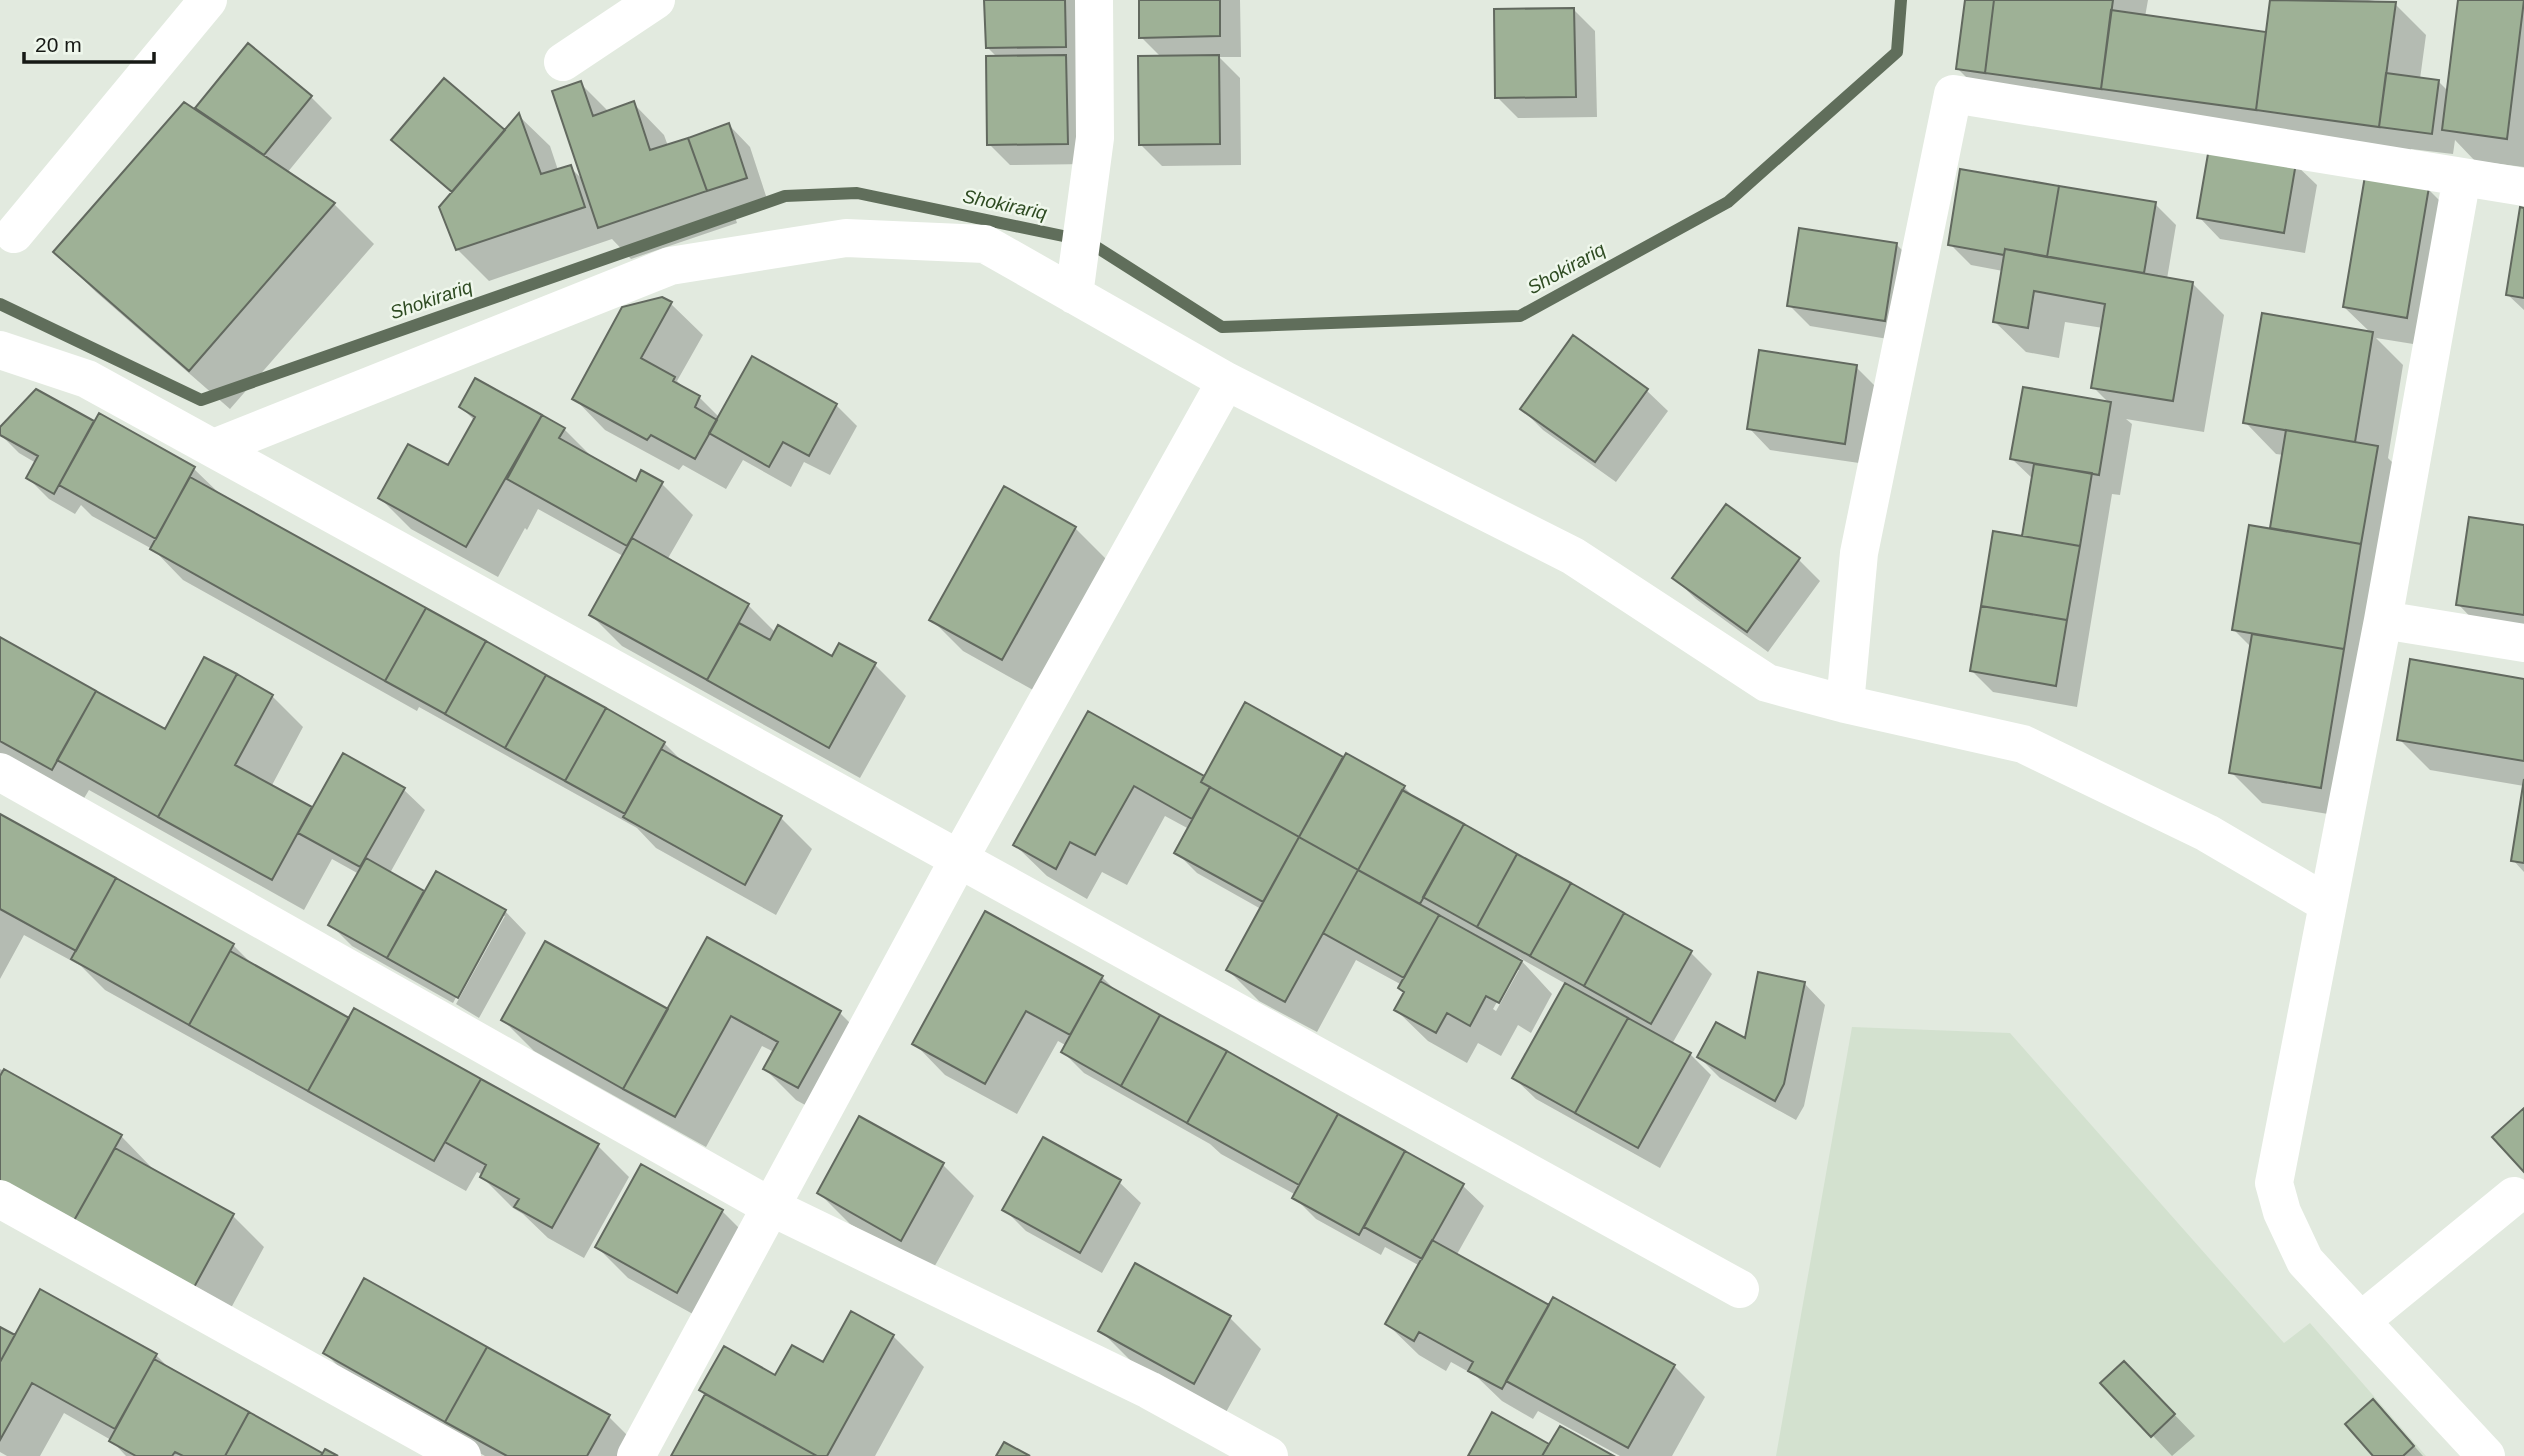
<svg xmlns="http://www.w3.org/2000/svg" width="2524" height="1456" font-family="Helvetica,sans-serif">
  <rect width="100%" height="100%" fill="#e2eadf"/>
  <path fill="#d3e1cf" d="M1852,1027L2010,1033L2284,1343L2310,1323L2426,1456H1776Z"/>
  <path fill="#0003" fill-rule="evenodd" d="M986,0H1085L1088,164L1010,165L989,144L997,57L987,47Z
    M1141,0H1240L1241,57H1219L1240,78L1241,165L1162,166L1141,145L1162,58L1141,37Z
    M1967,0H2148L2145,17L2268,34L2272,0H2368L2395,4L2426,35L2420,79L2438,81L2449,92L2460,0H2524V167L2475,161L2455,140L2453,154L2411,149L2410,157L1979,90L1958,69Z
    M1574,10L1595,31L1597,117L1518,118L1497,97Z
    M580,83L609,112L633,103L664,135L668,146L729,125L750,147L767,199L733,211L737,223L631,259L612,239L489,281L457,249L453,194L393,140L505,132L519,116L550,146L558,170L570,167L583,180Z
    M311,97L332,118L287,173L334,204L374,244L230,409L96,292L55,252L201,115L197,108Z
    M2295,164L2317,185L2305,253L2220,239L2199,217Z
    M1962,171L2155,204L2176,225L2167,279L2192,283L2224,315L2204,432L2126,419L2132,424L2120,495L2112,494L2077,707L1993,692L1972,671L2023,538L2033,479L2012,459L2109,403L2093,387L2103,328L2065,322L2059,358L2026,352L1994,321L2003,271L1971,265L1950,244Z
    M2428,189L2459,220L2438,348L2376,338L2403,365L2388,458L2408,478L2352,818L2262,803L2231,772L2252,648L2234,630L2272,530L2284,455L2276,454L2245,422L2372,334L2344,307Z
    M2524,210V310L2508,295Z
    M1896,244L1918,266L1906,342L1810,326L1789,305Z
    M662,299L671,304L703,335L677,381L685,389L699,397L720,418L836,405L857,426L830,475L804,462L791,487L743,460L726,489L683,465L679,470L605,430L574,398Z
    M1856,367L1877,388L1866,464L1770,450L1749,428Z
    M475,380L564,429L595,460L637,483L662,484L693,515L667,560L748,605L776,633L833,658L875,665L906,696L860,778L622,646L591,615L623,556L538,509L527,530L525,528L498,577L411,529L380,498L449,468L475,421L461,407Z
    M1646,390L1668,411L1616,482L1543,430L1522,409Z
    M37,391L95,424L194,469L222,496L664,743L686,765L781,818L812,849L776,915L656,848L637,828L419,707L417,711L183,580L154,550L92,516L81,505L75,514L49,499L28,478L36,463L19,453L0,434V429Z
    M1726,507L1799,560L1820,581L1768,652L1696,599L1674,578Z
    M2524,527V632L2479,626L2458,604Z
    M1075,528L1106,559L1033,690L963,651L931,619Z
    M0,639L165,731L272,696L303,727L271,787L313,810L403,789L425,810L390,873L425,893L436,873L505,911L526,933L479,1018L456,1004L505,916H501L453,1003L352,946L331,925L359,874L332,859L304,910L89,790L83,800L0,754Z
    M2524,680V786L2430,770L2399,739Z
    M1245,704L1344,760L1404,787L1418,801L1690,952L1712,974L1672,1044L1690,1054L1711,1075L1660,1168L1536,1099L1514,1078L1566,984L1518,957L1552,994L1531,1033L1518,1025L1501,1056L1478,1043L1467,1063L1428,1041L1396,1010L1406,993L1402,985L1356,960L1317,1032L1259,1001L1228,970L1261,909L1197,873L1176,852L1189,829L1165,816L1127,885L1102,872L1087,899L1047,876L1015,845L1088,713L1205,778ZM1515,970H1519L1496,1011L1493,1009Z
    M2524,790V872L2513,860Z
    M0,816L233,945L255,967L350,1020L355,1010L598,1146L629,1177L584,1258L548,1238L523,1214L513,1208L482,1177L483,1175L477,1172L466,1191L105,990L81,966L24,935L0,979Z
    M1102,977L1118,993L1462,1185L1484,1206L1456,1256L1549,1308L1674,1366L1705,1397L1672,1456H1620L1538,1411L1533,1419L1502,1401L1476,1376L1451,1362L1446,1371L1419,1355L1387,1324L1420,1266L1385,1247L1381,1255L1316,1219L1295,1198L1296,1195L1221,1154L1210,1144L1084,1073L1063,1052L1067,1046L1058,1041L1017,1114L945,1075L914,1043Z
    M1804,983L1825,1005L1804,1106L1796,1120L1720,1078L1699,1057L1746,1041Z
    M668,1011L840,1013L871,1044L829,1118L796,1100L765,1069L774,1052L762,1046L706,1147L534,1051L503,1020Z
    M0,1069L121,1136L152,1168L151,1170L233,1216L264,1247L224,1321L0,1196Z
    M943,1165L974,1196L932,1271L850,1224L819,1193Z
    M1119,1182L1141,1203L1102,1273L1026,1231L1005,1210Z
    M722,1211L753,1242L709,1323L628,1278L597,1247Z
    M1230,1318L1261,1349L1225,1414L1131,1361L1100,1330Z
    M0,1329L16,1337L156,1355L170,1369L323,1455L334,1456H126L111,1440L64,1413L40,1456H7L0,1452Z
    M893,1336L924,1367L875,1456H673L707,1396L701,1390L776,1377L824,1364Z
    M325,1353L609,1417L640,1448L635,1456H485L356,1384Z
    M2103,1383L2145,1384L2195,1436L2172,1456Z
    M2373,1401L2394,1423L2423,1456H2375Z"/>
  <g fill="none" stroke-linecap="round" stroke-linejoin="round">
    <path stroke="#606e5b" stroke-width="12" d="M0,304L201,400L785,196L857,193L1087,241L1222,327L1520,316L1728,202L1897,52L1901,0"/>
  </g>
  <path fill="#9eb196" stroke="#62695f" stroke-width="2" d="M984,0H1065L1066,47L986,48Z
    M1139,0H1220V36L1139,38Z
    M1965,0H1994L1985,73L1956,69Z
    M1994,0H2113L2101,89L1985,73Z
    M2270,0L2396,2L2379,127L2256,110Z
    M2458,0H2524L2507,139L2442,130Z
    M1574,8L1576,97L1495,98L1494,9Z
    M2111,10L2266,32L2256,110L2101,89Z
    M248,43L312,96L264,155L195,108Z
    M1066,55L1068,144L987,145L986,56Z
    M1219,55L1220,144L1139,145L1138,56Z
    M2386,73L2439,80L2432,134L2379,127Z
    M444,78L505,130L452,192L391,140Z
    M581,81L593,116L634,101L650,150L688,138L707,191L598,228L552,91Z
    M184,102L335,203L189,371L53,252Z
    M519,113L541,174L571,165L585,207L456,250L439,207Z
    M729,123L747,178L707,191L688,138Z
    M2209,148L2296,163L2284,233L2197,218Z
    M1960,169L2059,186L2047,257L2005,249L2004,255L1948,245Z
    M2365,176L2429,187L2407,318L2343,307Z
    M2059,186L2156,202L2144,273L2047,257Z
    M2520,207L2524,208V298L2506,295Z
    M1799,228L1897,243L1885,321L1787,306Z
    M2005,249L2193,282L2173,401L2091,388L2105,304L2034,291L2028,328L1993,322Z
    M662,297L672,302L641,358L675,377L673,381L700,396L695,407L717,420L695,459L651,435L647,440L572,399L622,307Z
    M2262,313L2373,332L2355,442L2243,423Z
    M1573,335L1648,389L1595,462L1520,409Z
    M1759,350L1857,365L1845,444L1747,429Z
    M752,356L837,404L809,456L783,442L769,467L709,433Z
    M475,378L542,415L466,547L378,498L408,444L448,465L475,417L459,407Z
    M2023,387L2111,402L2099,475L2010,459Z
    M36,389L94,421L54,494L26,478L38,456L0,435V427Z
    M99,413L195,467L156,539L59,485Z
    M542,415L565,428L559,438L636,481L641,470L663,482L627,546L507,479Z
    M2286,430L2378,446L2361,544L2270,528Z
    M2034,464L2092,473L2080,546L2022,536Z
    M190,477L426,608L385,681L150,549Z
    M1004,486L1076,527L1002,660L929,620Z
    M1726,504L1800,558L1747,632L1672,578Z
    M2469,517L2524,525V615L2456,605Z
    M2249,525L2361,544L2344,649L2232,630Z
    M1993,531L2080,546L2067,620L1981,606Z
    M632,538L749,604L707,680L589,615Z
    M1981,606L2067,620L2056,686L1970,671Z
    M426,608L486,641L445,714L385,681Z
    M739,623L770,640L778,625L832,656L839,643L876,663L829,748L707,680Z
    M2252,634L2344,649L2321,788L2229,773Z
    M0,637L96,691L52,770L0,741Z
    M486,641L546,675L505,748L445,714Z
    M204,657L237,674L158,817L57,760L96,691L165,729Z
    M2410,659L2524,679V761L2397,740Z
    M237,674L273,695L235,765L312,807L272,880L158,817Z
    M546,675L606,708L565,781L505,748Z
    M1245,702L1343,757L1299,837L1201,782Z
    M606,708L665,742L625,814L565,781Z
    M1088,711L1204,776L1201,782L1210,787L1192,819L1134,786L1095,855L1070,842L1056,869L1013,845Z
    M661,749L782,816L745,885L623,817Z
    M343,753L405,788L360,867L298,833Z
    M1346,753L1405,786L1358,870L1299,837Z
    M2524,779V863L2511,861Z
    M1210,787L1299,837L1263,902L1174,853Z
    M1402,790L1464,824L1420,904L1358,870Z
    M0,814L116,878L76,951L0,909Z
    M1464,824L1517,854L1477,927L1423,897Z
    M1299,837L1358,870L1285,1002L1226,970Z
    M1517,854L1571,883L1530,956L1477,927Z
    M366,858L424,891L387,958L328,925Z
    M1358,870L1439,915L1404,978L1323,933Z
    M436,871L506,910L458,998L387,958Z
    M116,878L234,944L189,1025L71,959Z
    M1571,883L1624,913L1584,986L1530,956Z
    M985,911L1103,976L1070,1035L1026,1011L985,1084L912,1044Z
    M1624,913L1692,951L1651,1024L1584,986Z
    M1439,915L1522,961L1499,1003L1486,996L1470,1026L1447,1013L1436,1033L1394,1010L1404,992L1398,988Z
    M707,937L841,1011L798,1088L763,1069L778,1042L731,1016L675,1117L623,1089Z
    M545,941L668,1009L623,1089L501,1020Z
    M230,951L349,1018L308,1091L189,1025Z
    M1758,972L1805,982L1784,1084L1775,1101L1697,1057L1716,1022L1745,1038Z
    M1100,981L1160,1015L1121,1086L1061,1052Z
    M1565,983L1628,1018L1575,1113L1512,1078Z
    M354,1008L481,1079L434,1161L308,1091Z
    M1160,1015L1227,1051L1187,1123L1121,1086Z
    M1628,1018L1691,1053L1638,1148L1575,1113Z
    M1227,1051L1338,1114L1299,1185L1187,1123Z
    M4,1069L122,1135L72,1224L0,1184V1076Z
    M481,1079L599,1144L552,1228L514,1207L519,1199L480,1177L486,1165L445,1142Z
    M2524,1108V1172L2492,1137Z
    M1338,1114L1405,1151L1359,1235L1292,1198Z
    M859,1116L944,1163L901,1241L817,1193Z
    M1043,1137L1121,1180L1080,1253L1002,1210Z
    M115,1148L234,1214L192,1291L72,1224Z
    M1405,1151L1464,1184L1422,1259L1364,1227Z
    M641,1164L723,1210L677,1293L595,1247Z
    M1432,1240L1549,1305L1502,1389L1468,1371L1473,1362L1419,1332L1414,1341L1385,1324Z
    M1135,1263L1231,1316L1194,1384L1098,1331Z
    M364,1278L487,1347L445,1422L323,1353Z
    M40,1289L157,1354L115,1429L32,1383L0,1440V1362Z
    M1553,1297L1675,1365L1628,1448L1506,1381Z
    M851,1311L894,1335L827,1456H817L699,1390L724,1346L775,1375L792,1345L823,1362Z
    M0,1327L15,1335L0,1362Z
    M487,1347L610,1415L587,1456H507L445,1422Z
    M154,1359L249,1412L225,1456H183L175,1452L172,1456H136L109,1441Z
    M2124,1361L2175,1414L2151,1437L2100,1383Z
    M705,1394L817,1456H671Z
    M2373,1399L2414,1446L2403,1456H2373L2345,1424Z
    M249,1412L322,1453L321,1456H225Z
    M1492,1412L1549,1444L1542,1456H1468Z
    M1560,1426L1614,1456H1542Z
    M1004,1442L1030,1456H996Z
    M325,1449L338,1456H321Z"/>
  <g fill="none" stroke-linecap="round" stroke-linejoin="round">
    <path stroke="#fff" stroke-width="38" d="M563,62L656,0
      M2462,177L2383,620L2274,1183L2282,1212L2305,1261L2486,1456
      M14,234L208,0
      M1074,295L1095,138L1094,0
      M0,350L87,379L1740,1289
      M214,448L670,266L846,238L985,244L1226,381L1573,556L1767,683L1845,704L2023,744L2207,833L2328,904
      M2383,620L2524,643
      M1845,704L1859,553L1953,94L2524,187
      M0,772L771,1207L1149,1390L1269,1456
      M0,1199L462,1456
      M2361,1321L2514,1196
      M636,1456L959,859L1226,381"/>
  </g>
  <g text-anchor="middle" stroke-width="5" stroke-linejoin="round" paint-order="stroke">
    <g font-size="19" font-style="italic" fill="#2e4b22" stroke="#eff7ec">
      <text transform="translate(1005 204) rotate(12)" y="7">Shokirariq</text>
      <text transform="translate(1566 268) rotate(-29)" y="7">Shokirariq</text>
      <text transform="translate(431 299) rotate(-19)" y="7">Shokirariq</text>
    </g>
  </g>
  <path d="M24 52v10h130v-10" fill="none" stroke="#161915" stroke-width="3.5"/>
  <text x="35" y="52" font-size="21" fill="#161915" stroke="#eff7ec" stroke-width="5" paint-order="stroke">20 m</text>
</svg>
